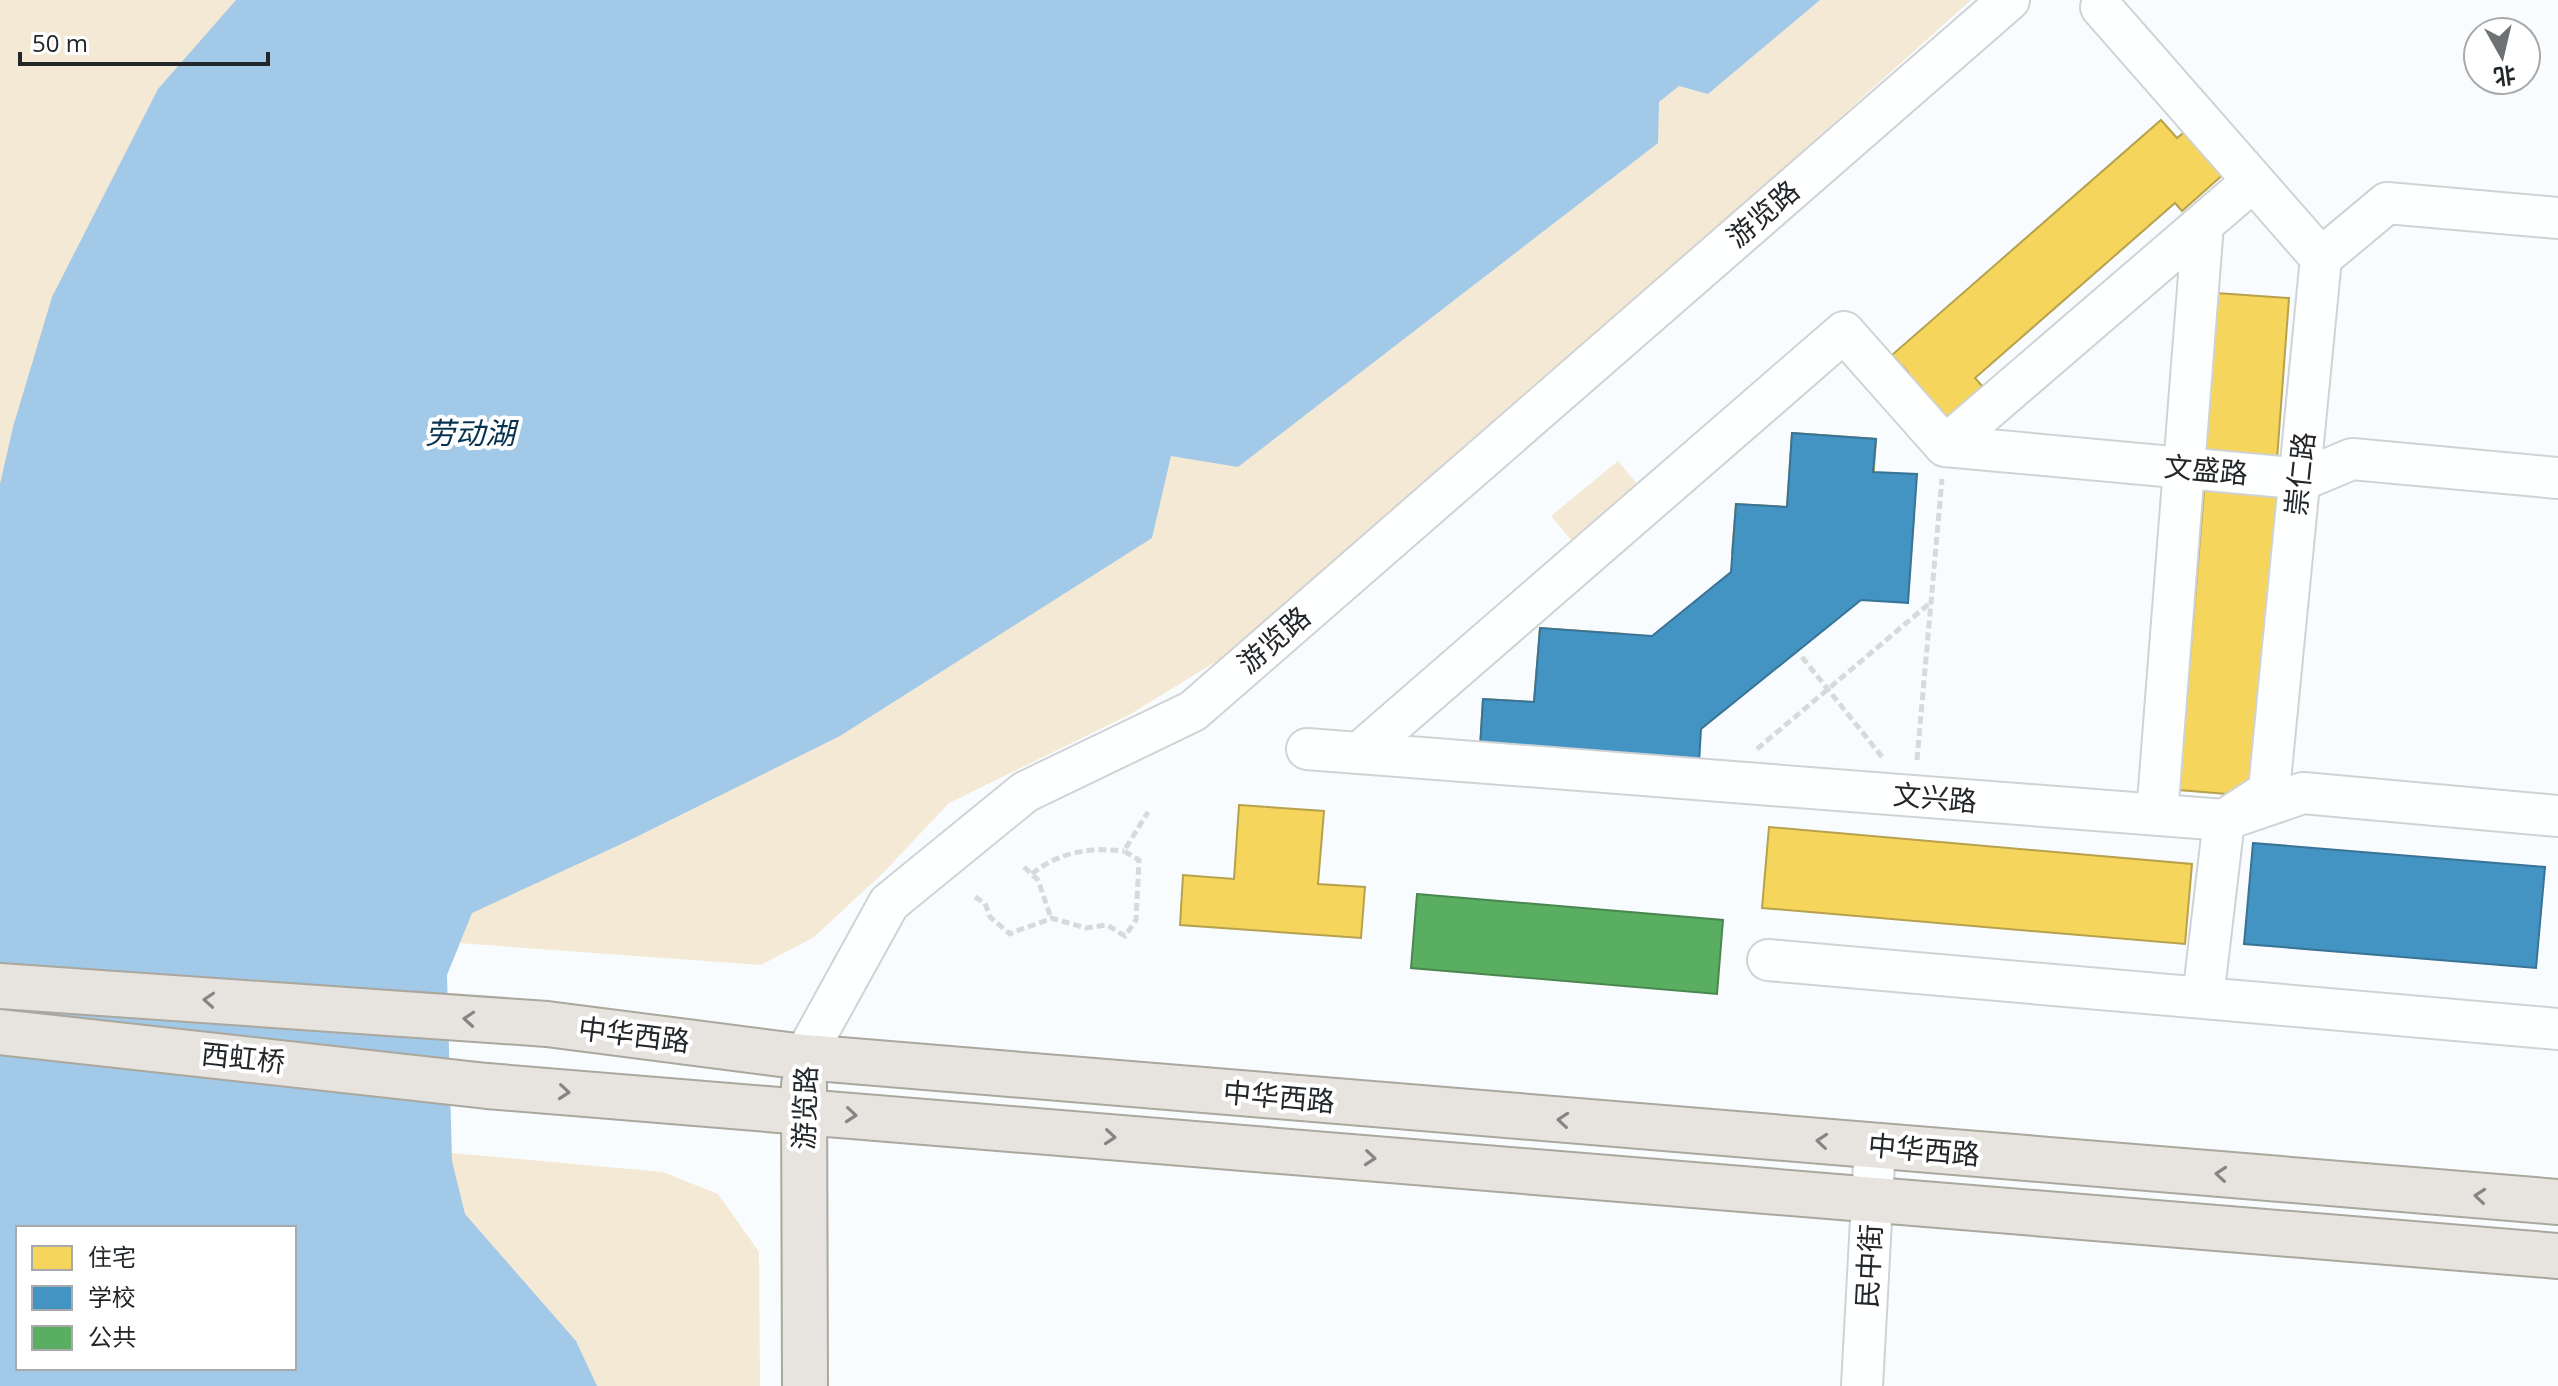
<svg xmlns="http://www.w3.org/2000/svg" width="2558" height="1386" font-family="'Open Sans','Noto Sans SC',sans-serif">
  <rect width="100%" height="100%" fill="#f9fcfe"/>
  <path fill="#f4e9d4" fill-rule="evenodd" d="M0,0H1971L1402,511L1235,650L1129,715L949,803L884,872L814,937L761,965L0,910Z
    M1618,461L1648,497L1581,552L1551,516Z
    M0,1112L663,1172L718,1194L759,1252L760,1386H0ZM18,1228H294V1368H18Z"/>
  <path fill="#a2c9e8" fill-rule="evenodd" d="M236,0H1820L1708,94L1679,86L1659,102L1658,143L1238,467L1171,456L1152,538L840,736L630,840L472,913L447,975L452,1161L465,1214L576,1341L597,1386H0V484L13,427L52,297L158,89ZM18,1228H294V1368H18Z"/>
  <path fill="#f6d55c" stroke="#b7a14d" stroke-width="2" d="M2161,120L2177,138L2188,129L2226,172L2182,211L2175,203L1975,378L1983,387L1940,426L1899,380L1908,372L1892,355Z
    M2216,293L2289,298L2277,459L2204,454Z
    M1792,433L1876,439L1871,512L1914,515L1910,565L1732,553L1736,504L1787,507Z
    M2205,480L2278,485L2251,796L2179,790Z
    M1540,628L1624,634L1619,707L1665,710L1661,761L1480,748L1483,699L1534,702Z
    M1239,805L1324,811L1318,884L1365,887L1361,938L1180,925L1183,875L1234,879Z
    M1769,827L2192,864L2185,944L1762,908Z"/>
  <path fill="#4393c3" stroke="#397395" stroke-width="2" d="M1792,433L1876,439L1873,472L1917,474L1908,603L1861,600L1701,729L1699,763L1480,748L1483,699L1534,702L1540,628L1652,636L1731,572L1736,504L1787,507Z
    M2253,843L2545,867L2536,968L2244,944Z"/>
  <path fill="#5aae61" stroke="#4a8650" stroke-width="2" d="M1417,894L1723,920L1717,994L1411,968Z"/>
  <g fill="none" stroke-linecap="round" stroke-linejoin="round">
    <defs>
      <path id="minor" d="M2101,7L2321,258L2269,791L2224,820L2203,998
        M2321,258L2387,203L2558,218
        M1945,446L2304,479L2352,459L2558,478
        M1945,446L2253,181
        M1307,749L2224,820L2303,793L2558,816
        M1359,753L1844,332L1945,446
        M2157,815L2203,224
        M1768,960L2558,1029
        M804,1057L889,903L1025,792L1193,711L2009,0
        M1862,1386L1875,1146"/>
      <path id="major" d="M0,986L547,1024L804,1057L2558,1202
        M0,1032L487,1086L2558,1256
        M804,1084L805,1386"/>
    </defs>
    <use href="#minor" stroke="#d0d3d5" stroke-width="44"/>
    <use href="#major" stroke="#aaa79d" stroke-width="48"/>
    <path stroke="#d8d9d9" stroke-width="5" stroke-dasharray="8 4" stroke-linecap="butt" d="M1802,657L1883,758
      M1757,749L1930,603
      M1917,760L1942,479
      M1024,867L1038,880L1051,918
      M1032,874C1058,852 1091,847 1124,851
      M975,897L985,903L990,917L1010,934C1024,927 1037,925 1051,918L1086,928L1107,925L1125,936L1136,920L1139,860L1124,851L1148,812"/>
    <use href="#minor" stroke="#feffff" stroke-width="40"/>
    <use href="#major" stroke="#e7e4df" stroke-width="44"/>
  </g>
  <defs><path id="oneway-chevron" d="M-2-3.5L2.5 0L-2 3.5" fill="none" stroke-width="1.6" stroke-linecap="round" stroke-linejoin="round" transform="scale(2)"/></defs>
  <g stroke="#858684">
    <use href="#oneway-chevron" transform="translate(209 1000) rotate(-176)"/>
    <use href="#oneway-chevron" transform="translate(469 1019) rotate(-176)"/>
    <use href="#oneway-chevron" transform="translate(564 1092) rotate(5)"/>
    <use href="#oneway-chevron" transform="translate(851 1115) rotate(5)"/>
    <use href="#oneway-chevron" transform="translate(1563 1120) rotate(-175)"/>
    <use href="#oneway-chevron" transform="translate(1110 1137) rotate(5)"/>
    <use href="#oneway-chevron" transform="translate(1822 1141) rotate(-175)"/>
    <use href="#oneway-chevron" transform="translate(1370 1158) rotate(5)"/>
    <use href="#oneway-chevron" transform="translate(2221 1174) rotate(-175)"/>
    <use href="#oneway-chevron" transform="translate(2480 1196) rotate(-175)"/>
  </g>
  <g text-anchor="middle" stroke-width="8" stroke-linejoin="round" paint-order="stroke">
    <g font-size="28" fill="#23272a" stroke="#fff">
      <text transform="translate(1763 214) rotate(-41)" y="10">游览路</text>
      <text transform="translate(2206 470) rotate(5)" y="10">文盛路</text>
      <text transform="translate(2300 474) rotate(-84)" y="10">崇仁路</text>
      <text transform="translate(1274 640) rotate(-41)" y="10">游览路</text>
      <text transform="translate(1935 798) rotate(5)" y="10">文兴路</text>
      <text transform="translate(634 1035) rotate(7)" y="10">中华西路</text>
      <text transform="translate(243 1058) rotate(6)" y="10">西虹桥</text>
      <text transform="translate(1279 1097) rotate(5)" y="10">中华西路</text>
      <text transform="translate(805 1108) rotate(-88)" y="10">游览路</text>
      <text transform="translate(1924 1150) rotate(5)" y="10">中华西路</text>
      <text transform="translate(1869 1266) rotate(-87)" y="10">民中街</text>
    </g>
    <g font-size="30" font-style="italic" fill="#073350" stroke="#fff">
      <text x="470" y="444">劳动湖</text>
    </g>
  </g>
  <rect x="16" y="1226" width="280" height="144" fill="#ffffff" stroke="#a7a9aa" stroke-width="2"/>
  <rect x="32" y="1246" width="40" height="24" fill="#f6d55c" stroke="#a7a9aa" stroke-width="2"/>
  <text x="88" y="1266" font-size="24" fill="#23272a">住宅</text>
  <rect x="32" y="1286" width="40" height="24" fill="#4393c3" stroke="#a7a9aa" stroke-width="2"/>
  <text x="88" y="1306" font-size="24" fill="#23272a">学校</text>
  <rect x="32" y="1326" width="40" height="24" fill="#5aae61" stroke="#a7a9aa" stroke-width="2"/>
  <text x="88" y="1346" font-size="24" fill="#23272a">公共</text>
  <g transform="translate(2502 56) rotate(172)"><circle r="38" fill="#ffffff" stroke="#a7a9aa" stroke-width="2"/>
  <path d="M0-6L14 30L0 20L-14 30Z" fill="#6e7274"/>
  <text y="-12" font-size="22" font-weight="bold" text-anchor="middle" fill="#23272a">北</text>
  </g>
  <path d="M20 52v12h248v-12" fill="none" stroke="#23272a" stroke-width="4"/>
  <text x="32" y="52" font-size="24" fill="#23272a" stroke="#ffffff" stroke-width="6" paint-order="stroke">50 m</text>
</svg>
